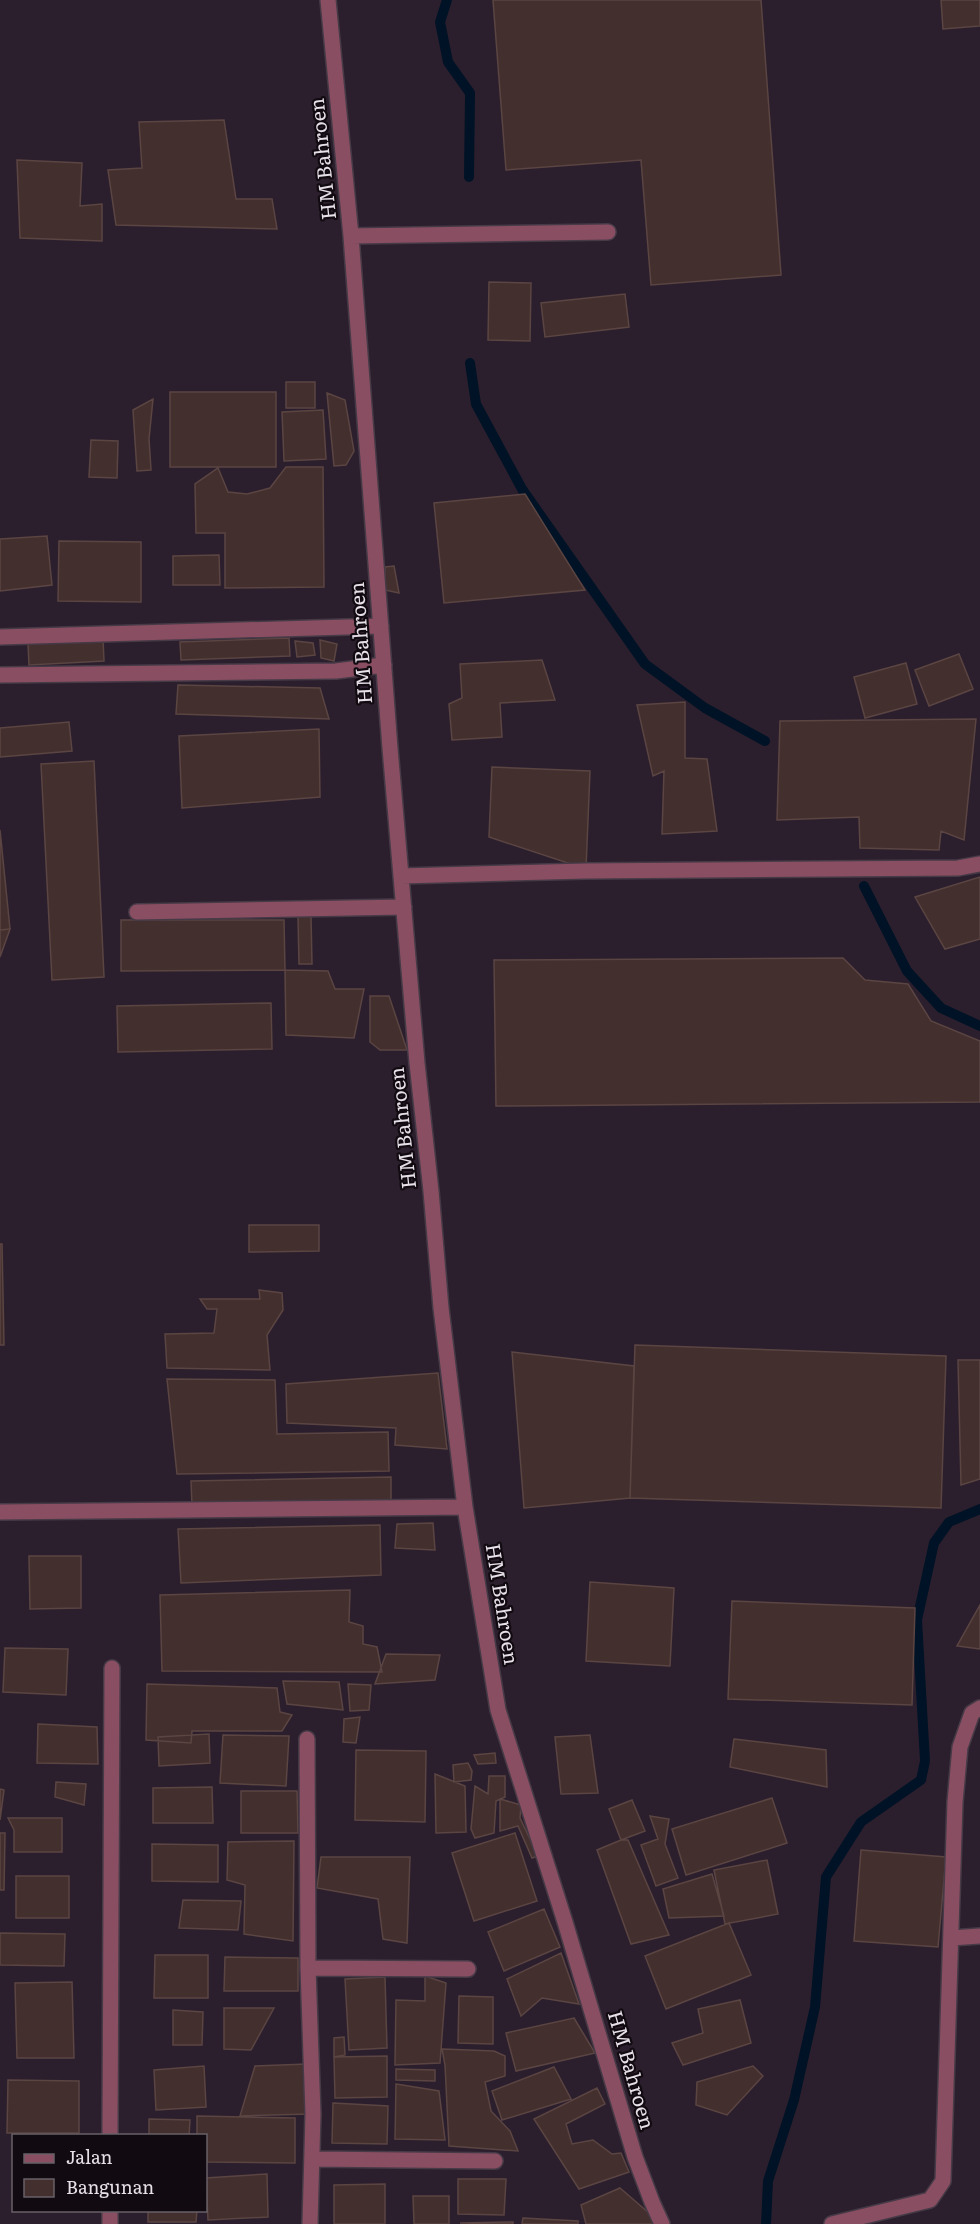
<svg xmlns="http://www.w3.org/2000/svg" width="980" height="2224" font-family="Literata,serif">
  <rect width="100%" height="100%" fill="#2c1f2d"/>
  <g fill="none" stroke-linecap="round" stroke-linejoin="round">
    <path stroke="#001326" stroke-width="10" d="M447,0L440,22L448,62L470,93L469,177
      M470,363L476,404L522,489L645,664L705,708L765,741
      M864,886L907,971L941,1008L980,1026
      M766,2224L768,2181L794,2100L815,2007L826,1877L861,1822L921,1780L925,1761L917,1620L934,1543L949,1522L980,1509"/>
  </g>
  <path fill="#432f2d" stroke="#5b4543" stroke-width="1.5" d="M493,0H761L781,275L651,285L641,160L506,170Z
    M941,0H980V26L943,29Z
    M224,120L236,199H272L277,229L116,225L108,170L142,168L139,122Z
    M17,160L82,163L80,206L102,204V241L20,238Z
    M489,282L531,283L530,341L488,340Z
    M625,294L629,327L545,337L541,303Z
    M286,382H315V408H286Z
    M170,392H276V467H170Z
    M327,393L345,400L354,451L346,465L334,466Z
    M153,399L149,439L151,470L137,471L133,410Z
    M323,410L326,459L284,461L282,412Z
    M91,440L118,441L117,478L89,477Z
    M286,467H323L324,587L225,588V533H196L195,484L218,468L228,492L247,494L270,488Z
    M525,494L585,590L444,603L434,503Z
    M47,536L52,585L0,591V539Z
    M59,541L141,542V602L58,601Z
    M219,555L220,585H173V556Z
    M394,566L399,593L385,590V567Z
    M289,638L290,656L181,660L180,642Z
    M103,639L104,661L29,665L28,643Z
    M320,640L337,644L334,661L321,658Z
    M295,641L313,643L315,655L297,657Z
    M959,654L973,689L929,706L915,670Z
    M542,660L555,700L500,703L502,737L452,740L449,704L462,698L460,664Z
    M906,663L917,704L865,718L854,677Z
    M178,685L320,688L329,719L176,714Z
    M685,702V758L707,759L717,831L662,834L664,771L653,776L637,705Z
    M976,719L964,840L941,831L939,850L860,848L859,817L777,820L780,721Z
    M69,722L72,751L0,757V728Z
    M319,729L320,797L182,808L179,736Z
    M94,761L104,977L52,980L41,764Z
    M492,767L590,771L586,869L489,837Z
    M0,830L10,929L0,930Z
    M980,877V939L945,949L915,897Z
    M298,916H311L312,964H299Z
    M121,920H284L285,970L121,971Z
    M10,929L0,957V930Z
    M843,958L865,980L908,984L931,1021L980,1041V1102L496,1106L494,960Z
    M285,970L328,971L335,989H364L354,1038L286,1035Z
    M370,996H389L407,1050H380L370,1042Z
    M271,1003L272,1049L118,1052L117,1006Z
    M249,1225H319V1251L249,1252Z
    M0,1244H2L4,1345H0Z
    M259,1290L282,1293L283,1310L267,1335L270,1370L167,1368L165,1334L214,1333L217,1309H207L200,1299H260Z
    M635,1345L946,1356L941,1508L630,1498Z
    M512,1352L634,1366L630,1498L524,1508Z
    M958,1360H980V1479L961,1485Z
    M438,1373L447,1449L395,1445L396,1428L287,1423L286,1384Z
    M167,1379L275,1380L277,1434L388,1432L389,1471L177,1474Z
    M391,1477V1501L192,1505L191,1481Z
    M433,1523L435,1550L395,1548L397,1524Z
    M380,1525L381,1575L181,1583L178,1529Z
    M29,1556H81V1608L30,1609Z
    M590,1582L674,1588L670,1666L586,1661Z
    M350,1590L349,1622L363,1626V1644L377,1647L382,1672L162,1671L160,1595Z
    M732,1601L915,1608L912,1705L728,1699Z
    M980,1605V1649L957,1646Z
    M5,1648L68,1649L66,1695L3,1692Z
    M386,1654L440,1655L435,1680L375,1684Z
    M283,1681L339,1682L343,1710L287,1704Z
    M147,1684L277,1688L280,1712L292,1715L282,1731H192L191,1743L146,1740Z
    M348,1684L371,1685L369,1710L350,1711Z
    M360,1717L356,1743L343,1742L344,1719Z
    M38,1724L97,1727L98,1764L37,1763Z
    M209,1734L210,1763L159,1766L158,1737Z
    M223,1735L289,1736L286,1786L220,1783Z
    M590,1735L598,1793L561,1794L555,1737Z
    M734,1739L826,1750L827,1787L730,1767Z
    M356,1750L426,1751L425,1822L355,1820Z
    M495,1753L496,1763L478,1764L474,1755Z
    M468,1763L472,1771L471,1780L454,1782L453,1765Z
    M435,1774L465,1786L466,1832L436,1833Z
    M489,1776H505V1797L496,1801L494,1833L475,1838L471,1829L475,1786L488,1794Z
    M56,1782L86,1784L84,1805L55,1797Z
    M212,1787L213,1823H153V1788Z
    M0,1789L4,1790L0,1820Z
    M241,1791H297L298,1833H241Z
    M772,1798L787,1843L686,1875L672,1829Z
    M500,1799L521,1805L520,1818L538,1856L532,1858L518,1826L500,1831Z
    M632,1800L645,1831L621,1840L609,1809Z
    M650,1816L669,1819L665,1844L678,1878L656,1886L641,1845L658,1839Z
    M8,1818H62V1852H14V1830Z
    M0,1833H5L4,1890H0Z
    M515,1833L537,1901L474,1921L452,1853Z
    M621,1840H628L669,1935L631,1944L597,1850Z
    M294,1841L293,1941L244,1934L245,1885L227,1880L228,1842Z
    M152,1844L218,1845V1882L152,1881Z
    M861,1850L946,1857L938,1947L854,1941Z
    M321,1857H410L407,1943L383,1939L378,1899L317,1888Z
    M767,1860L778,1914L725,1924L714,1870Z
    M712,1874L724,1916L669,1918L663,1889Z
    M16,1876H69V1918H16Z
    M183,1900L241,1901L238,1930L179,1928Z
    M544,1909L560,1947L504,1971L488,1932Z
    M729,1923L751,1975L666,2009L645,1956Z
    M0,1933L65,1934L64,1966L0,1965Z
    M561,1953L579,2004L542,1998L521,2016L507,1979Z
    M155,1955H208V1998H154Z
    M225,1957L298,1958V1991H224Z
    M425,1976L446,1983L440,2063L395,2065L396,2000L425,2001Z
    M385,1977L387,2048L349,2050L345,1979Z
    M72,1982L74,2058H17L15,1983Z
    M459,1996L493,1997V2044L458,2043Z
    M740,2000L751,2043L683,2065L672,2043L703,2033L698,2009Z
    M224,2008H274L251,2050L224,2049Z
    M173,2010L203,2012L202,2045H173Z
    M574,2018L595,2053L516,2071L506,2033Z
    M344,2037L345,2055L334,2057V2038Z
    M442,2049L494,2051L505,2056V2076L485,2082L491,2111L510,2131L518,2151L449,2146L445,2065Z
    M387,2056V2097L335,2098L334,2057Z
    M307,2064L309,2114L240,2116L255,2066Z
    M204,2066L206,2107L156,2110L154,2070Z
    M753,2066L763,2076L727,2115L696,2105L697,2082Z
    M554,2067L571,2099L502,2120L492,2091Z
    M396,2069L435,2070V2081L396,2080Z
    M8,2080L79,2081V2133H7Z
    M396,2084L439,2091L445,2140L395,2139Z
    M597,2088L605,2104L566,2124L572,2144L593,2140L612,2154L621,2153L629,2172L579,2189L534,2119Z
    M333,2103L388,2106L387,2144L332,2143Z
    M197,2116L295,2118V2163L206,2162V2136H197Z
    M149,2119L190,2120L189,2136H149Z
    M267,2174L268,2217L208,2220L206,2178Z
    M458,2179H506L504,2215L458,2214Z
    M385,2184V2224H334V2185Z
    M620,2188L650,2214L654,2224H586L581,2205Z
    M413,2196H449V2224H414Z
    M148,2210H197L196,2222H148Z
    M523,2218L578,2221V2224H522Z
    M513,2222V2224L460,2223Z"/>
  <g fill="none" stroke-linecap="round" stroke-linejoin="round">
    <defs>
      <path id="minor" d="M328,0L351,236L390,748L417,1063L431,1191L441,1308L465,1507L498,1710L565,1922L635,2157L652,2202L662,2224
        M351,236L608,232
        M0,637L381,626
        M0,675L336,671L384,665
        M401,876L586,871L958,868L980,864
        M137,912L404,907
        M0,1512L465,1507
        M307,1739L308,1968L313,2114L310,2224
        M951,1938L980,1936
        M308,1968L468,1969
        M110,2136L112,1668
        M313,2159L495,2161
        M110,2224V2210
        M832,2224L930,2200L943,2181L955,1802L960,1747L972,1713L980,1708"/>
    </defs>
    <use href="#minor" stroke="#463a47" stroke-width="18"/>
    <use href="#minor" stroke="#894e61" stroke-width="15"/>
  </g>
  <g text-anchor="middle" stroke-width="4.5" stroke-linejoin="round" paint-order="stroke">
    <g font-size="20" fill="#e8e0e9" stroke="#110b11">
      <text transform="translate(323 159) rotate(-96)" y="7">HM Bahroen</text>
      <text transform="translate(361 643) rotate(-94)" y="7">HM Bahroen</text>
      <text transform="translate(403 1128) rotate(-96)" y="7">HM Bahroen</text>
      <text transform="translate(502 1604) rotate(81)" y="7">HM Bahroen</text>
      <text transform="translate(631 2070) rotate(74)" y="7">HM Bahroen</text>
    </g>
  </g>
  <rect x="12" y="2134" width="195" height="78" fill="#110b11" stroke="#676067" stroke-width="1.5"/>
  <rect x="24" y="2154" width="30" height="9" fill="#894e61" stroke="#676067" stroke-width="1.5"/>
  <text x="66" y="2164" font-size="18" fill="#e8e0e9">Jalan</text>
  <rect x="24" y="2179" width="30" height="18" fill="#432f2d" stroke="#676067" stroke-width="1.5"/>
  <text x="66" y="2194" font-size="18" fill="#e8e0e9">Bangunan</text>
</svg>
